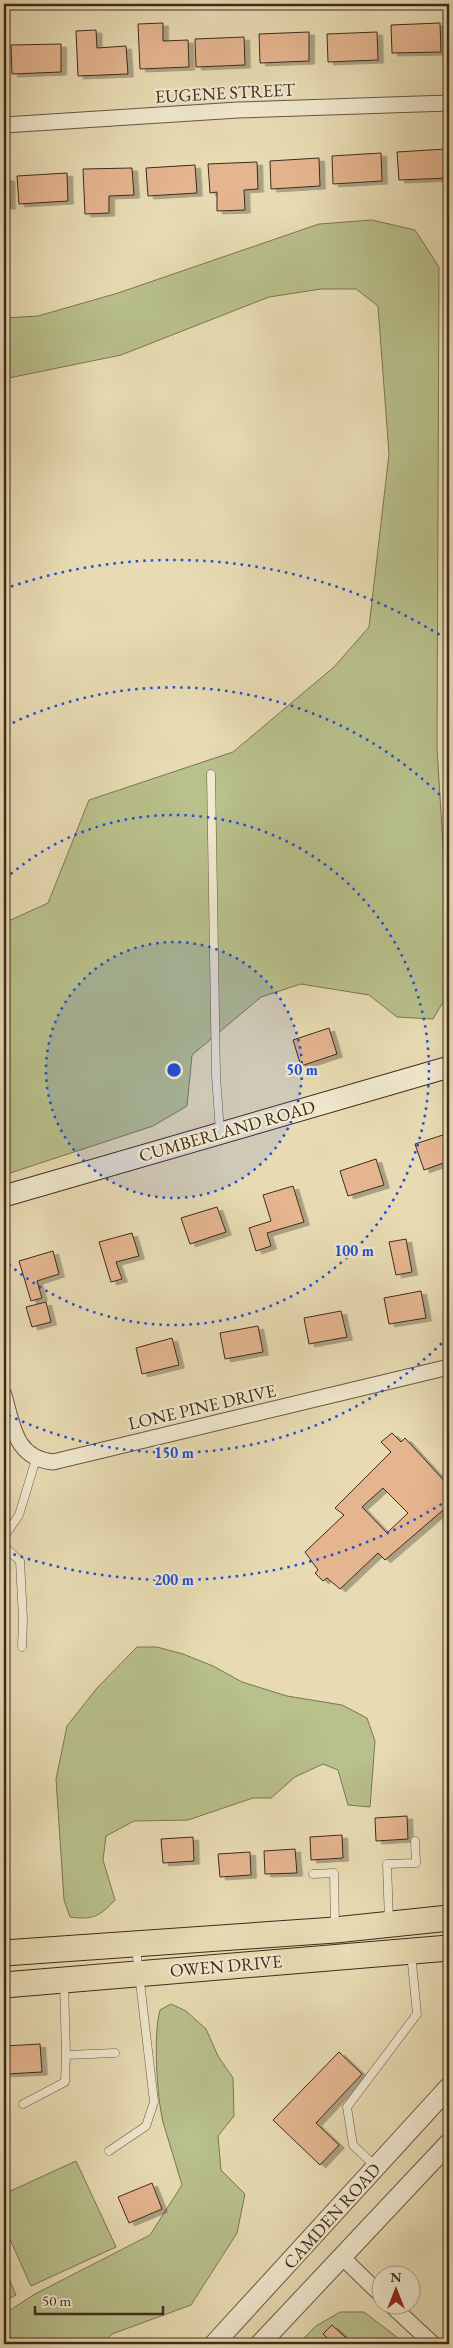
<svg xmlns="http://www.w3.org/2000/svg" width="453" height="2348" font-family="'EB Garamond',serif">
  <defs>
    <filter id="shadow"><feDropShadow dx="5.5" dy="3" stdDeviation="0" flood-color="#0004"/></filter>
  </defs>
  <rect width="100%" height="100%" fill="#e8dbb3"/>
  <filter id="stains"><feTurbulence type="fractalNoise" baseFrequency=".004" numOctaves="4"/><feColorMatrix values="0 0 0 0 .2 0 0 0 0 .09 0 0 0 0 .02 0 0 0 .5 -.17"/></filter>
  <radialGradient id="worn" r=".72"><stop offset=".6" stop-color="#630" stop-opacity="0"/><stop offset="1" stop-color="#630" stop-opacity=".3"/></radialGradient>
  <path fill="#b8c08b" stroke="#7c7554" d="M372,220L415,230L439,267L437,748L448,927L446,997L433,1019L397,1017L369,995L301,984L261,997L192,1055L187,1106L153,1126L4,1175V923L48,903L89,800L233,752L334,667L369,627L389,454L378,306L356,289H321L269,297L121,355L4,379V318L38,316L118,293L319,224Z
    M137,1647H157L183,1654L213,1666L242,1682L287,1696L342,1705L367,1718L375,1741L370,1807L348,1805L338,1770L323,1764L295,1777L271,1798H253L188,1820L134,1821L106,1836L103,1860L115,1900C99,1917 93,1920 70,1917L64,1900L56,1779L67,1726L97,1688Z
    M171,2004L186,2011L206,2029L218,2056L233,2078L234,2116L218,2136L221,2170L245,2194L237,2233L191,2305L112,2334L102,2344H4V2314L35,2294L150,2235L182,2185C176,2164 169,2143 163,2122C157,2097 153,2034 160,2010Z
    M76,2161L116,2247L31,2286L4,2226V2194Z
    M4,2267L16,2295L4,2301Z
    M340,2312H364L406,2344H298L316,2326Z"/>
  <path fill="#e4b58f" stroke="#3f2a1d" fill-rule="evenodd" filter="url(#shadow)" d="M163,23V41L188,40L189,67L140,69L138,24Z
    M440,23L441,52L392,53L391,25Z
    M96,30L97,48L126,46L128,74L78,76L76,31Z
    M309,32V61L260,63L259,34Z
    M377,32L378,60L328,62L327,34Z
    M244,37L245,65L196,67L195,39Z
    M61,44V72L12,74L11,45Z
    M446,149L448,178L399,180L397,152Z
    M381,153L382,181L333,184L332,156Z
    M319,158L320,186L271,189L270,161Z
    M257,162L258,189L244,190L245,210L217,211V192L210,193L208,164Z
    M195,165L197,193L148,196L146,168Z
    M132,168L134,195L109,196V213L85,214L83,169Z
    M67,173L68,201L19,204L17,176Z
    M4,178H9L10,206H4Z
    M329,1028L337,1054L301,1066L293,1040Z
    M449,1133V1161L424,1170L415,1144Z
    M376,1159L384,1185L348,1196L340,1171Z
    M293,1186L304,1222L267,1233L271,1246L256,1251L249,1228L271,1221L263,1195Z
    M217,1207L226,1232L190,1244L181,1218Z
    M132,1233L139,1256L116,1262L122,1279L111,1282L99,1242Z
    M406,1239L412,1272L396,1275L389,1242Z
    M53,1251L59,1274L37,1281L42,1298L31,1301L19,1261Z
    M421,1291L426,1318L389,1324L384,1298Z
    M46,1302L51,1322L32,1327L26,1307Z
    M341,1311L347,1337L309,1344L304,1318Z
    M258,1326L263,1352L225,1359L220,1333Z
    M172,1338L179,1365L142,1374L136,1348Z
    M392,1433L401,1442L405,1438L449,1486V1505L385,1560L378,1553L340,1589L327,1578L323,1581L315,1573L318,1570L305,1552L344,1515L335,1508L391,1452L381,1442ZM383,1488L408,1513L387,1533L362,1507Z
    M407,1816L408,1839L376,1841L375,1818Z
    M342,1835L343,1858L311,1860L310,1837Z
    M193,1837L194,1861L163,1863L161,1839Z
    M295,1849L297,1873L265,1874L264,1851Z
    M250,1852L251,1875L220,1877L218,1854Z
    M40,2044L42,2072L6,2074L4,2046Z
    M339,2052L362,2074L316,2123L339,2145L320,2165L273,2120Z
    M152,2183L162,2209L129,2223L118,2197Z
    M332,2325L346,2338L340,2344H334L323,2334Z"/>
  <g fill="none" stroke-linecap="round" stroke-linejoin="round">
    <defs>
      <path id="service" d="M211,774L216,1076L220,1132
        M4,1537L19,1515L36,1459
        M4,1546L20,1561L23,1619L22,1647
        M313,1874L334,1873L335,1928
        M389,1921L387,1864L416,1863L415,1841
        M64,1982L66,2055
        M23,2104L65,2082L66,2055L115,2053
        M109,2151L146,2126L154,2102L136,1948
        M376,2167L353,2145L347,2107L417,2014L411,1953"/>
      <path id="minor" d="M4,125L238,110L449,103
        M4,1395C13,1426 15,1458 53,1462L449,1367
        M342,2257L380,2294
        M392,2306L433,2344"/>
      <path id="tertiary" d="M214,2344L449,2087
        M260,2344L449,2143"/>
      <path id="secondary" d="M4,1196L449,1067"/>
      <path id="trunk" d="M4,1953L335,1930L449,1918
        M4,1985L449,1948"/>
    </defs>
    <use href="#service" stroke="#695642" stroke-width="9"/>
    <use href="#minor" stroke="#695642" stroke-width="17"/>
    <use href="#tertiary" stroke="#695642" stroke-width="21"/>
    <use href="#secondary" stroke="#3f2a1d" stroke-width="23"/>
    <use href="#trunk" stroke="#3f2a1d" stroke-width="27"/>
    <use href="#service" stroke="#f0e8ce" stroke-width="8"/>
    <use href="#minor" stroke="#f0e8ce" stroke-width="15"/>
    <use href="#tertiary" stroke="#f0e8ce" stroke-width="19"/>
    <use href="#secondary" stroke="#f0e8ce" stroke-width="21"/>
    <use href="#trunk" stroke="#e8dbb3" stroke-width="25"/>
  </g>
  <circle cx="174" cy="1070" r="128" fill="#1d4ed8" fill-opacity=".12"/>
  <g fill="none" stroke="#1d4ed8" stroke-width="2.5" stroke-dasharray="2.5 5">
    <circle cx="174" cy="1070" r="128"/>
    <path d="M5 879A255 255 0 1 1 5 1261"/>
    <path d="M447 1338A383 383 0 0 1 6 1414M6 726A383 383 0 0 1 447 802"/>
    <path d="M448 1500A510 510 0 0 1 4 1551M4 589A510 510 0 0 1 448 640"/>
  </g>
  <g text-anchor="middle" stroke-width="4.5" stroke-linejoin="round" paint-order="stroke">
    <g font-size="18" fill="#3f2a1d" stroke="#f0e8ce">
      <text transform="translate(225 93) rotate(-3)" y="6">EUGENE STREET</text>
      <text transform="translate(227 1131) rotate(-16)" y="6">CUMBERLAND ROAD</text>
      <text transform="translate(202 1407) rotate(-13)" y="6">LONE PINE DRIVE</text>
      <text transform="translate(226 1966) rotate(-5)" y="6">OWEN DRIVE</text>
      <text transform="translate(332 2216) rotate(-48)" y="6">CAMDEN ROAD</text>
    </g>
  </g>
  <circle cx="174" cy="1070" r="8" fill="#1d4ed8" stroke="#f0e8ce" stroke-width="2.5"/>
  <g font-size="15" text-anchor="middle" font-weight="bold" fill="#1d4ed8" stroke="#f0e8ce" stroke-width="4.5" stroke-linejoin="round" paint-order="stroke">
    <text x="302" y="1075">50 m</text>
    <text x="354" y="1256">100 m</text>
    <text x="174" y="1458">150 m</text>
    <text x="174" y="1585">200 m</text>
  </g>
  <rect width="453" height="2348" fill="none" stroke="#e8dbb3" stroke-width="20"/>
  <rect x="5" y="5" width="443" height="2338" fill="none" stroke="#3f2a1d" stroke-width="2.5"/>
  <rect x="10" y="10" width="433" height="2328" fill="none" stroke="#3f2a1d"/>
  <g transform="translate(396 2290)"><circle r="24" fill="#f0e8ce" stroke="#a99c87"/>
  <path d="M0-4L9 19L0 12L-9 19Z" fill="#8f2418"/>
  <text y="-8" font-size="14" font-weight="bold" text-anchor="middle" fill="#3f2a1d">N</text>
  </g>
  <path d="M35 2306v8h128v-8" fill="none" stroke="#3f2a1d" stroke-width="2.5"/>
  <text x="42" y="2306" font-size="15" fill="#3f2a1d" stroke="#f0e8ce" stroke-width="4" paint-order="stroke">50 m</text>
  <rect width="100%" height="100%" filter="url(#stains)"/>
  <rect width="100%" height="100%" fill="url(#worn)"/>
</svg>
